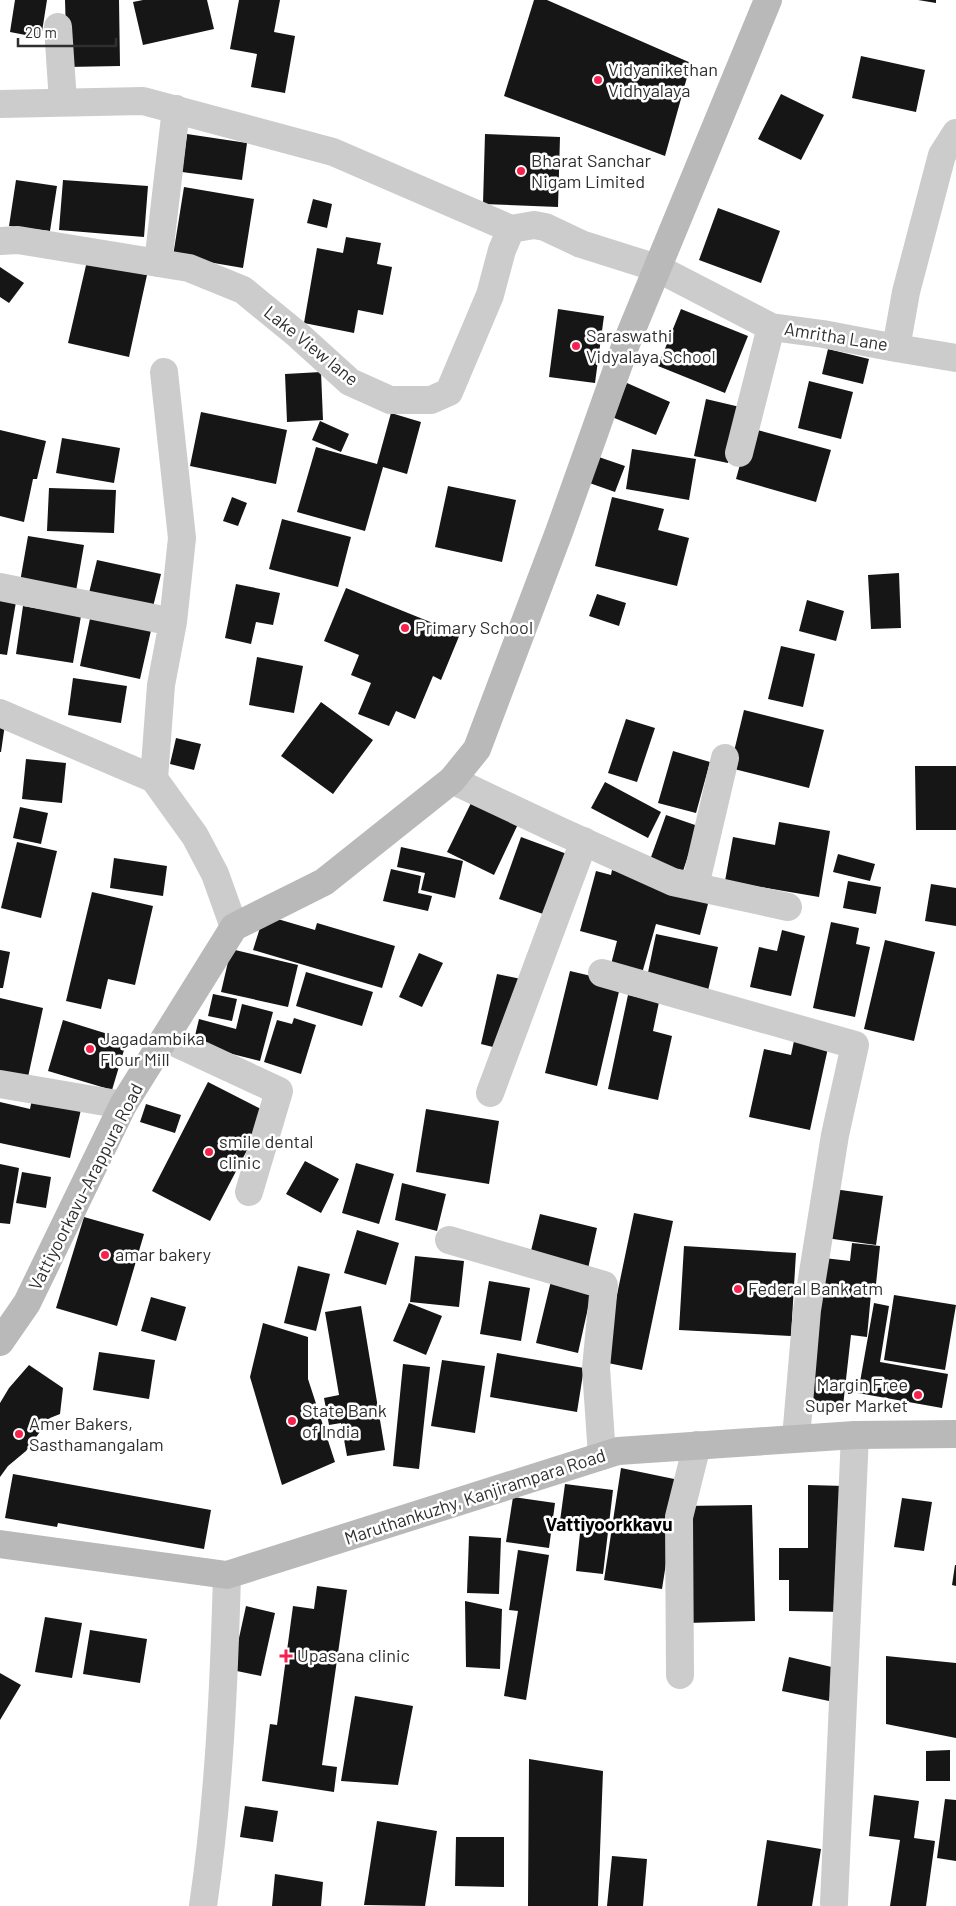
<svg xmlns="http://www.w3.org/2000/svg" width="956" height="1906" font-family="Barlow,sans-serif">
  <rect width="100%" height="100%" fill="#fff"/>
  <path fill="#161616" d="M15,0H47L41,38L10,32Z
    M65,0H119L120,66L67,67Z
    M143,0H207L214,29L143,45L133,2Z
    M239,0H280L274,32L295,36L285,93L251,87L257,54L230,49Z
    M534,0H547L691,63L665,156L504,96Z
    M918,0H936V3Z
    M861,56L925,70L916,112L852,98Z
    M781,94L824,115L801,160L758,139Z
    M187,134L247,143L242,180L182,172Z
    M485,134L560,137L558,207L483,204Z
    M16,180L57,186L50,231L9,226Z
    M63,180L148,186L144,237L59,230Z
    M184,187L254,199L243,268L173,256Z
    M313,199L332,204L327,228L307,223Z
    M718,208L780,231L761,283L699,260Z
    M346,237L381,243L377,264L392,267L383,315L358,310L354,333L304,323L317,248L343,253Z
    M87,261L147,275L129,357L68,343Z
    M0,267L24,283L9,303L0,297Z
    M558,309L604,316L595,383L549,377Z
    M681,309L748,336L725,393L658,366Z
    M828,349L869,359L863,384L822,374Z
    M321,372L323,420L287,422L285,374Z
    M809,381L853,392L841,439L798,428Z
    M627,383L670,402L656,435L612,417Z
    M706,399L740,407L728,463L694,456Z
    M201,412L287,430L276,484L190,466Z
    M391,413L421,422L407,474L383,467L365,531L297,512L316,447L377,464Z
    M320,421L349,434L341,452L312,440Z
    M750,428L831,450L816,502L736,479Z
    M0,430L46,441L37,479H33L24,522L0,516Z
    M62,438L120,448L114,483L56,473Z
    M632,449L696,459L689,500L626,489Z
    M590,454L625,466L615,492L581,480Z
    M448,486L516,500L502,562L435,547Z
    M49,488L116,490L114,533L47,531Z
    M232,497L247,503L238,526L223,521Z
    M612,497L664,509L658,530L689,538L677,586L595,566Z
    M282,519L351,537L338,587L269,569Z
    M28,536L84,545L76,591L20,582Z
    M97,560L161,574L153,607L89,593Z
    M899,573L901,628L871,629L868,575Z
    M236,584L280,593L273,625L256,622L251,644L225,638Z
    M346,588L460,634L441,680L433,676L415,719L396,711L389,726L358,714L371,683L351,675L359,655L324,641Z
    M0,593L17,596L7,655L0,654Z
    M597,594L626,603L619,626L589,616Z
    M807,600L844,611L836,641L799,631Z
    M23,606L81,616L73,663L16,654Z
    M91,614L152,626L140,679L80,666Z
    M781,646L815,654L803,707L768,699Z
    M257,657L303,666L294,713L249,705Z
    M73,678L127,686L121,723L68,715Z
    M321,702L373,740L333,794L281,756Z
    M744,710L824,730L809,788L730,768Z
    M626,719L655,728L637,782L608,773Z
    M0,723L5,724L1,752H0Z
    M176,738L201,744L194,770L170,764Z
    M673,751L710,762L696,813L658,803Z
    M26,759L66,763L62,803L22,799Z
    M915,766H956V830H916Z
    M605,782L661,812L648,838L591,808Z
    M473,799L519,822L494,875L447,852Z
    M20,807L48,813L41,844L13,838Z
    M666,815L698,826L683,871L650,860Z
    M779,822L830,831L819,897L725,881L733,837L775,845Z
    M521,837L567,854L546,915L499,899Z
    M17,842L57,851L41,918L1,908Z
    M401,847L463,861L455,898L421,890L425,873L397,867Z
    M838,854L875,864L870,881L833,872Z
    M114,858L167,866L163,896L110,888Z
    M391,869L421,876L418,893L432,896L428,911L383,901Z
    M612,870L710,896L700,935L656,924L641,977L610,968L617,941L580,931L596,871L611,875Z
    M848,881L881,887L876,914L843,908Z
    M931,884L956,888V926L925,921Z
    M92,892L153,906L135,985L108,979L101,1009L66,1001Z
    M264,915L315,930L317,923L395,946L382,988L253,950Z
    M831,922L859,928L856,944L870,947L855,1017L813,1008Z
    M782,930L805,936L791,996L750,987L759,947L777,951Z
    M656,934L718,947L707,995L646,982Z
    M885,940L935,952L914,1041L864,1029Z
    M231,949L298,965L288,1007L221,992Z
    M0,950L10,952L3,988H0Z
    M419,953L443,963L422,1007L399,997Z
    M570,971L621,983L597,1086L545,1073Z
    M306,972L373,992L362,1026L296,1006Z
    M497,974L521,979L505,1050L481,1044Z
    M213,994L237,999L232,1021L208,1016Z
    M628,995L659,1002L653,1031L672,1036L658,1100L608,1089Z
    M0,998L43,1008L28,1077L0,1071Z
    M242,1004L273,1012L260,1061L193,1044L199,1019L236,1029Z
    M294,1018L316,1025L301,1074L264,1062L277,1020L292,1024Z
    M63,1020L127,1040L112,1090L48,1071Z
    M794,1041L828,1048L810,1130L749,1117L764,1049L791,1055Z
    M208,1082L267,1112L210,1221L152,1191Z
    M33,1094L82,1105L70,1158L0,1143V1102L30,1109Z
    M146,1104L181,1115L175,1133L140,1122Z
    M426,1109L499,1121L489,1184L416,1172Z
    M305,1161L339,1179L321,1213L286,1194Z
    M356,1163L394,1174L379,1224L342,1213Z
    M0,1164L19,1168L10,1224L0,1223Z
    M22,1172L51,1177L46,1208L16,1203Z
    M402,1183L446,1194L437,1231L395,1220Z
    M834,1189L883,1196L876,1245L826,1238Z
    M634,1213L673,1221L642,1370L603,1362Z
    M540,1214L597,1228L587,1273L529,1259Z
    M84,1217L144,1234L117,1326L56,1308Z
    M357,1230L399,1243L386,1285L344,1273Z
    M852,1243L880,1246L876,1284L872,1283L867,1337L851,1335L843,1406L809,1402L824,1258L850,1261Z
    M684,1246L796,1253L791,1336L679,1330Z
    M415,1256L464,1261L459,1307L410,1302Z
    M298,1266L330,1274L316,1331L284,1323Z
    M489,1281L530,1288L521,1341L480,1334Z
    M551,1281L592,1290L578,1353L536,1343Z
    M894,1295L956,1305L945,1370L884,1360Z
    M151,1297L186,1307L176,1341L141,1331Z
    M409,1303L442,1316L426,1355L393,1341Z
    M874,1303L889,1306L880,1362L948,1374L942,1408L858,1393Z
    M361,1306L385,1450L347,1456L341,1423L329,1425L324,1398L339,1395L325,1312Z
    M263,1323L308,1337V1379L335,1462L282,1485L250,1377Z
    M99,1352L155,1360L149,1399L93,1390Z
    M497,1353L584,1368L577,1412L490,1397Z
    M442,1360L485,1366L475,1433L431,1426Z
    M403,1364L430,1367L419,1469L393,1466Z
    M29,1365L63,1388L60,1414L50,1418L26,1451L8,1466L0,1477V1403L9,1388Z
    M621,1468L679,1480L662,1589L604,1580Z
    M13,1474L211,1510L204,1549L58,1523L57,1527L5,1518Z
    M565,1484L613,1490L603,1574L576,1571L581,1524L560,1521Z
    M808,1485L845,1486L844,1612L789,1611V1580H779V1548H808Z
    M513,1497L555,1503L549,1548L506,1542Z
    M902,1498L932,1502L924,1551L894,1547Z
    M752,1505L755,1621L687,1623L684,1506Z
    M469,1536L501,1538L499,1594L467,1593Z
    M518,1550L549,1555L526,1700L504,1696L518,1611L509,1610Z
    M955,1565H956V1586L952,1585Z
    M317,1586L347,1590L322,1765L337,1767L334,1792L262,1781L270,1724L277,1725L293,1606L314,1609Z
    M465,1601L502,1609L500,1669L466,1667Z
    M246,1606L275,1613L261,1676L232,1670Z
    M45,1617L82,1623L72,1678L35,1672Z
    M90,1630L147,1639L140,1683L83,1674Z
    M886,1656L956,1663V1738L886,1724Z
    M789,1657L836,1668L829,1701L782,1691Z
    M0,1673L21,1685L0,1720Z
    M355,1696L413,1706L398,1785L341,1781Z
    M950,1750V1781H926V1751Z
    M529,1759L603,1771L598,1906H528Z
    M874,1795L919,1801L914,1838L935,1841L926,1906H890L900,1840L869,1836Z
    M945,1799L956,1800V1861L937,1858Z
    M245,1806L278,1811L273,1842L240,1837Z
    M377,1821L437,1831L425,1906L364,1905Z
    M456,1837H504V1887L455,1886Z
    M767,1840L821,1849L812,1906H757Z
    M612,1856L647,1859L643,1906H607Z
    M275,1874L323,1882L321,1906H272Z"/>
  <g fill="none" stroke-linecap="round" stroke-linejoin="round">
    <path stroke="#ccc" stroke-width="28" d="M58,27L63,102
      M0,104L143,101L333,152L511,229
      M0,241L18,240L189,268L243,290L298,335L350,382L390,400H431L449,392L490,295L502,250L511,229L534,225L545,227L581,244L657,268L771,327L823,334L896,348L906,292L942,155L956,133
      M158,263L176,109
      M896,348L956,358
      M739,453L771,327
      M0,587L173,622
      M0,713L154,779L195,836L215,874L234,927
      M154,779L161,685L173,622L182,538L164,372
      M452,780L560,831L673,882L788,907
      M695,886L725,758
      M602,973L855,1045L835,1135L807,1310L796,1438
      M165,1038L279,1091L249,1192
      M0,1084L123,1105
      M490,1093L584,841
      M449,1240L604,1285L596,1368L602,1456
      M680,1675L679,1517L697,1445
      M834,1903L855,1435
      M203,1906C219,1797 224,1685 227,1575"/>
    <path stroke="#b9b9b9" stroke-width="28" d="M0,1342L27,1303L123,1105L234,927L324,882L452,780L477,749L559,532L626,344L768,0
      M0,1544L227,1575L618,1451L855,1435L956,1434"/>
  </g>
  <g fill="#f7214e" stroke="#fff" stroke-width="2">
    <circle cx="598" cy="80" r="5"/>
    <circle cx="521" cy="171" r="5"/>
    <circle cx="576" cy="346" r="5"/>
    <circle cx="405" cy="628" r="5"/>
    <circle cx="90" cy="1049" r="5"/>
    <circle cx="209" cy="1152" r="5"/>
    <circle cx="105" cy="1255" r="5"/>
    <circle cx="738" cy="1289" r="5"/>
    <circle cx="918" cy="1395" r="5"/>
    <circle cx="292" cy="1421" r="5"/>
    <circle cx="19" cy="1434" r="5"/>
    <path d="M283.5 1648.5h5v5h5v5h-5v5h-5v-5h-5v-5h5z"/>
  </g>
  <g text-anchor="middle" stroke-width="5" stroke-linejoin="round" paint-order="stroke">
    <g font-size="18" fill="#2f2f2f" stroke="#fff" text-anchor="start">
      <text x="608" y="76">Vidyanikethan<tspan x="608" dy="21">Vidhyalaya</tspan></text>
      <text x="531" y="167">Bharat Sanchar<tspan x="531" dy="21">Nigam Limited</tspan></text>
      <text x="586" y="342">Saraswathi<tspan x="586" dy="21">Vidyalaya School</tspan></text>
      <text x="415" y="634">Primary School</text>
      <text x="100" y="1045">Jagadambika<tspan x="100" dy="21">Flour Mill</tspan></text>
      <text x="219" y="1148">smile dental<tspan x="219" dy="21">clinic</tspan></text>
      <text x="115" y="1261">amar bakery</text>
      <text x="748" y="1295">Federal Bank atm</text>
      <text x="908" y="1391" text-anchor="end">Margin Free<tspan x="908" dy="21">Super Market</tspan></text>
      <text x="302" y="1417">State Bank<tspan x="302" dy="21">of India</tspan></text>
      <text x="29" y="1430">Amer Bakers,<tspan x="29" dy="21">Sasthamangalam</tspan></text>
      <text x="297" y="1662">Upasana clinic</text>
    </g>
    <g font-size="18" fill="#2f2f2f" stroke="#fff">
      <text transform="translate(836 337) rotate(9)" y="6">Amritha Lane</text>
      <text transform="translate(311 346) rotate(39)" y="6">Lake View lane</text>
      <text transform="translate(86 1187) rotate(-63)" y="6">Vattiyoorkavu-Arappura Road</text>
      <text transform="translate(475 1497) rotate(-18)" y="6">Maruthankuzhy, Kanjirampara Road</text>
    </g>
    <g font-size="19" font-weight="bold" fill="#000" stroke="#fff">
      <text x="609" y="1531">Vattiyoorkkavu</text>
    </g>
  </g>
  <path d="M18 38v8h98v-8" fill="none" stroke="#2f2f2f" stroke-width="2.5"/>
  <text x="25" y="38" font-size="15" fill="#2f2f2f" stroke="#ffffff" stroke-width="4" paint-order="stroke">20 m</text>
</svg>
